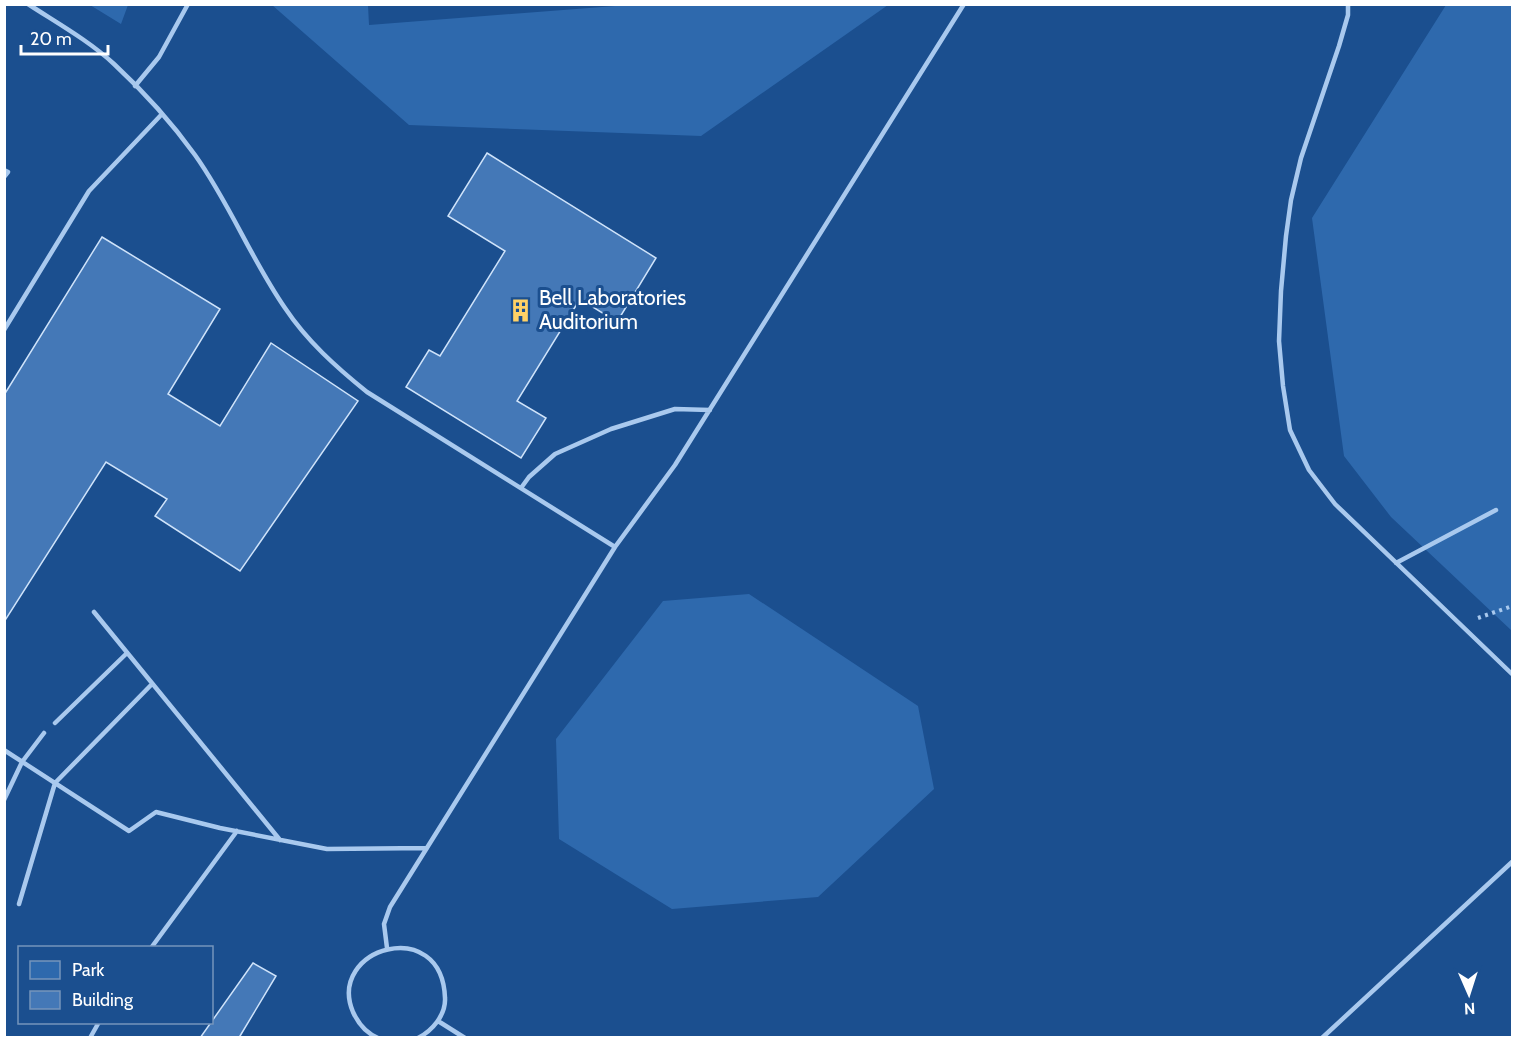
<svg xmlns="http://www.w3.org/2000/svg" width="1517" height="1042" font-family="Cabin,sans-serif">
  <rect width="100%" height="100%" fill="#1b4f8f"/>
  <path fill="#2e69ad" d="M90,5L128,4V5L121,24Z
    M272,5H368L369,25L628,5H888L701,136L409,125Z
    M1446,5H1512V631L1391,517L1344,456L1312,218Z
    M749,594L918,706L934,789L818,897L672,909L559,839L556,739L663,601Z"/>
  <path fill="#4478b7" stroke="#cfe3fa" stroke-width="1.5" d="M487,153L656,258L617,322L580,299L517,401L546,418L521,458L406,387L429,350L440,356L505,251L448,216Z
    M102,237L220,309L168,394L220,426L271,343L358,401L240,571L155,516L167,499L106,462L4,622V395Z
    M253,963L276,976L240,1036L242,1038H200Z"/>
  <g fill="none" stroke-linecap="round" stroke-linejoin="round">
    <path stroke="#a9c9ee" stroke-width="4" stroke-dasharray="3 4.5" stroke-linecap="butt" d="M1478,618L1512,606"/>
    <path stroke="#a9c9ee" stroke-width="4.5" d="M28,4C57,23 88,40 114,64C143,91 172,123 195,155C230,204 251,259 285,308C307,341 336,367 367,392L615,547
      M1348,4V15L1339,46L1301,158L1291,200L1286,236L1281,291L1279,341L1283,386L1290,430L1309,470L1335,504L1512,674
      M135,86L159,57L188,4
      M4,170L8,172L4,177
      M4,330L89,191L162,114
      M521,488L529,477L555,454L611,429L675,409L710,410
      M1396,563L1496,510
      M94,612L280,840
      M55,723L127,653
      M4,750L129,831L156,812L220,828L327,849L427,848
      M4,800L22,762L44,733
      M19,904L55,783L152,684
      M151,948L237,831
      M387,948L384,924L390,907L615,547L675,465L964,4
      M438,1021L465,1038
      M90,1038L99,1022
      M378,1038C366,1033 358,1023 353,1012C326,948 442,914 445,998C446,1015 432,1031 418,1038
      M1322,1038L1512,862"/>
  </g>
  <defs>
    <symbol id="building-bare" viewBox="-9 -9 18 18"><path d="M-4-6H4V6H1V3H-1V6H-4ZM-2.5-4.3h1.7v1.8h-1.7ZM.8-4.3h1.7v1.8H.8ZM-2.5-1h1.7V.8h-1.7ZM.8-1h1.7V.8H.8Z" fill="#ffd166" stroke="#1b4f8f" stroke-width="2.5" paint-order="stroke"/></symbol>
  </defs>
  <g fill-rule="evenodd">
    <use href="#building-bare" x="504" y="294" width="33" height="33"/>
  </g>
  <g text-anchor="middle" stroke-width="6" stroke-linejoin="round" paint-order="stroke">
    <g font-size="21" fill="#fff" stroke="#1b4f8f" text-anchor="start">
      <text x="539" y="305">Bell Laboratories<tspan x="539" dy="24">Auditorium</tspan></text>
    </g>
  </g>
  <rect width="1517" height="1042" fill="none" stroke="#ffffff" stroke-width="12"/>
  <rect x="18" y="946" width="195" height="78" fill="#1b4f8f" stroke="#7695bc" stroke-width="1.5"/>
  <rect x="30" y="961" width="30" height="18" fill="#2e69ad" stroke="#7695bc" stroke-width="1.5"/>
  <text x="72" y="976" font-size="18" fill="#ffffff">Park</text>
  <rect x="30" y="991" width="30" height="18" fill="#4478b7" stroke="#7695bc" stroke-width="1.5"/>
  <text x="72" y="1006" font-size="18" fill="#ffffff">Building</text>
  <g transform="translate(1469 994) rotate(177)" stroke="#1b4f8f" stroke-width="4.5" paint-order="stroke">
  <path d="M0-4.5L10 22L0 15L-10 22Z" fill="#ffffff"/>
  <text y="-9" font-size="16" font-weight="bold" text-anchor="middle" fill="#ffffff">N</text>
  </g>
  <path d="M21 45v9h87v-9" fill="none" stroke="#ffffff" stroke-width="3"/>
  <text x="30" y="45" font-size="18" fill="#ffffff" stroke="#1b4f8f" stroke-width="4.5" paint-order="stroke">20 m</text>
</svg>
